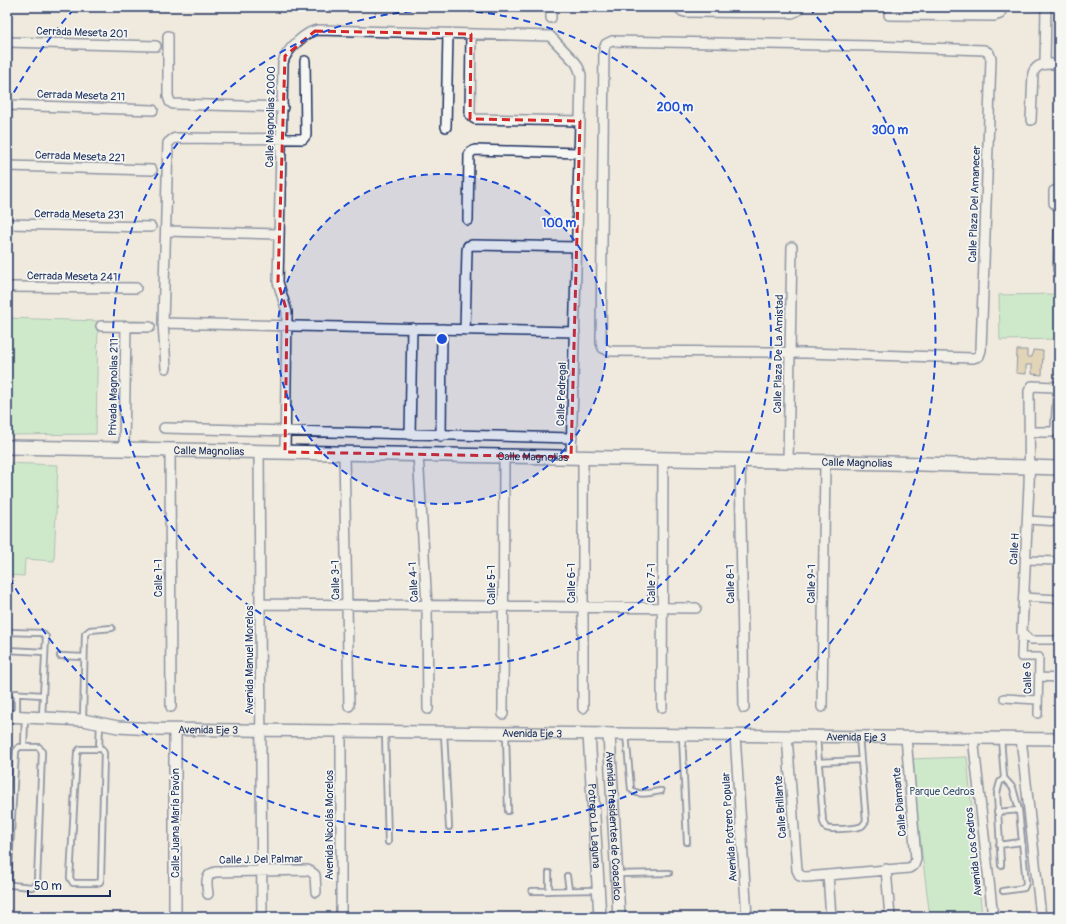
<svg xmlns="http://www.w3.org/2000/svg" width="1066" height="924" font-family="Pangolin,sans-serif">
  <rect width="100%" height="100%" fill="#efeadd"/>
  <filter id="ink" filterUnits="userSpaceOnUse"><feTurbulence type="fractalNoise" baseFrequency=".025" numOctaves="2"/><feDisplacementMap in="SourceGraphic" scale="8" xChannelSelector="R" yChannelSelector="G"/><feConvolveMatrix kernelMatrix="1 2 1 2 8 2 1 2 1" color-interpolation-filters="sRGB"/></filter>
  <g filter="url(#ink)">
    <path fill="#a7e8b2" stroke="#618c88" d="M1059,294V339L1000,340L999,295Z
      M7,318L98,321L96,434L7,435Z
      M7,463L58,465L54,561L25,559L24,576L7,575Z
      M967,757L982,917H930L910,759Z"/>
    <path fill="#d2ba89" stroke="#1b2f5e" d="M1017,350H1027V357H1032L1033,350L1043,351L1042,375L1032,374V365H1026V374L1016,373Z"/>
    <g fill="none" stroke-linecap="round" stroke-linejoin="round">
      <defs>
        <path id="service" d="M1059,228L1057,231L1056,270L1059,275
          M7,632L42,633L46,637L42,717
          M7,650L45,652
          M60,656L84,657
          M7,693L43,695
          M17,717V693
          M83,720L85,634L90,630L112,628
          M385,732L388,842
          M444,733L449,827
          M506,733L508,811
          M626,734L631,789C637,797 652,792 661,791
          M682,735L687,842
          M817,736L823,822L826,828C831,830 856,829 862,826C864,824 864,823 866,821L859,736
          M1001,738L1004,778L1013,788L1019,810L1026,883L1024,888L1003,891
          M19,747H39L42,752L37,882L35,885L32,887L11,885L8,881L16,751Z
          M24,747L25,717
          M80,749H102L104,753L101,879L100,882L96,883H73L70,878L77,753Z
          M99,749L100,723
          M818,762L861,760
          M997,812L1019,810
          M999,845L1021,842
          M1001,865L997,793L1000,782L1004,778
          M549,873V891
          M617,874L669,873
          M567,876L569,890
          M532,891L598,890"/>
        <path id="pedestrian" d="M1028,520L1059,522
          M1025,560L1059,561
          M1023,597L1059,599
          M1022,632L1021,657H1039L1038,714
          M1022,632L1030,640H1059
          M1039,677L1059,678
          M1004,698L1038,700"/>
        <path id="minor" d="M678,7L682,11L685,12L792,13L797,11L800,7
          M889,15L994,16L1000,14L1002,7
          M551,18V7
          M471,34L470,114L472,117L475,119L580,121
          M168,36V96L170,102L173,104L283,107
          M612,41L872,46L984,50L989,53L991,59L981,350L979,356L973,358L772,352L609,351L603,348L601,343L604,49L606,44Z
          M7,42L156,46
          M1045,64L1046,7
          M7,105L153,110
          M1031,120L1033,73C1037,62 1049,64 1059,64
          M446,127L448,34
          M7,166L152,170
          M1054,191V203L1059,207
          M468,220L469,155L471,152L475,150L579,153
          M7,224L151,227
          M166,231L279,234
          M7,287L136,288
          M163,323L575,332
          M101,326L150,327
          M465,330L467,250L468,246L472,245L576,247
          M166,368L163,323L168,143L173,139L176,138L303,139L306,135L305,61
          M164,428L572,438
          M410,435L412,328
          M441,436L442,329
          M124,449L126,326
          M170,449L171,707
          M259,451L262,917
          M285,452L287,312L278,282L283,63C285,51 306,31 318,30L550,36L576,63L579,69L581,75L580,121L571,457
          M344,453L349,706
          M418,454L427,606L428,709
          M740,460L744,708
          M788,461L792,247
          M261,604L696,608
          M1022,632L1029,485C1030,454 1029,422 1029,391L1032,386L1055,387L1058,392L1056,429L1052,432H1029
          M662,707L663,459
          M822,707L825,462
          M583,708V457
          M503,714L504,456
          M341,732V917
          M735,735L747,917
          M787,736L797,870L800,876L806,877L909,868L914,865L916,859L906,737
          M973,737L993,917
          M1021,738L1041,917
          M886,869L890,917
          M828,875L831,917
          M208,894C207,885 204,875 215,872L307,870L310,871L315,875L316,892"/>
        <g id="tertiary">
          <path id="s1" d="M7,716L83,720L118,727L153,729L1059,739"/>
          <path d="M175,730V917"/>
          <path id="s2" d="M589,734L600,917"/>
          <path id="s3" d="M609,734L619,917"/>
        </g>
        <g id="secondary">
          <path id="s4" d="M7,447L890,463L1059,468"/>
        </g>
      </defs>
      <use href="#service" stroke="#1b2f5e" stroke-width="8"/>
      <use href="#pedestrian" stroke="#1b2f5e" stroke-width="10"/>
      <use href="#minor" stroke="#1b2f5e" stroke-width="12"/>
      <use href="#tertiary" stroke="#1b2f5e" stroke-width="14"/>
      <use href="#secondary" stroke="#1b2f5e" stroke-width="16"/>
      <use href="#service" stroke="#f6f6f2" stroke-width="4.5"/>
      <use href="#pedestrian" stroke="#f6f6f2" stroke-width="7"/>
      <use href="#minor" stroke="#f6f6f2" stroke-width="9"/>
      <use href="#tertiary" stroke="#f6f6f2" stroke-width="11"/>
      <use href="#secondary" stroke="#f6f6f2" stroke-width="13"/>
    </g>
  </g>
  <path d="M0 0H1066V924H0ZM315,31L471,34L470,119L580,121L571,457L285,452L287,312L278,282L285,56Z" fill="#efeadd" fill-opacity=".55" fill-rule="evenodd"/>
  <path fill="none" stroke="#d62828" stroke-width="3" stroke-dasharray="8 5" stroke-linejoin="round" d="M315,31L471,34L470,119L580,121L571,457L285,452L287,312L278,282L285,56Z"/>
  <circle cx="442" cy="339" r="165" fill="#1d4ed8" fill-opacity=".12"/>
  <g fill="none" stroke="#1d4ed8" stroke-width="2" stroke-dasharray="7 5">
    <circle cx="442" cy="339" r="165"/>
    <circle cx="442" cy="339" r="329"/>
    <path d="M8 103A494 494 0 0 1 75 8M809 8A494 494 0 1 1 8 575"/>
  </g>
  <g text-anchor="middle" stroke-width="3.5" stroke-linejoin="round" paint-order="stroke">
    <g font-size="11" fill="#1b2f5e" stroke="#f6f6f2">
      <text transform="translate(82 32) rotate(2)" y="4">Cerrada Meseta 201</text>
      <text transform="translate(81 95) rotate(2)" y="4">Cerrada Meseta 211</text>
      <text transform="translate(270 117) rotate(-89)" y="4">Calle Magnolias 2000</text>
      <text transform="translate(80 156) rotate(2)" y="4">Cerrada Meseta 221</text>
      <text transform="translate(974 204) rotate(-88)" y="4">Calle Plaza Del Amanecer</text>
      <text transform="translate(79 214) rotate(1)" y="4">Cerrada Meseta 231</text>
      <text transform="translate(72 276) rotate(1)" y="4">Cerrada Meseta 241</text>
      <text transform="translate(778 354) rotate(-89)" y="4">Calle Plaza De La Amistad</text>
      <text transform="translate(113 387) rotate(-89)" y="4">Privada Magnolias 211</text>
      <text transform="translate(561 394) rotate(-88)" y="4">Calle Pedregal</text>
      <text dy="4" stroke="none"><textPath href="#s4" startOffset="202">Calle Magnolias</textPath></text>
      <text dy="4" stroke="none"><textPath href="#s4" startOffset="526">Calle Magnolias</textPath></text>
      <text dy="4" stroke="none"><textPath href="#s4" startOffset="850">Calle Magnolias</textPath></text>
      <text transform="translate(1014 549) rotate(-86)" y="4">Calle H</text>
      <text transform="translate(158 578) rotate(-90)" y="4">Calle 1-1</text>
      <text transform="translate(335 580) rotate(-91)" y="4">Calle 3-1</text>
      <text transform="translate(413 582) rotate(-93)" y="4">Calle 4-1</text>
      <text transform="translate(571 583) rotate(-90)" y="4">Calle 6-1</text>
      <text transform="translate(651 583) rotate(-90)" y="4">Calle 7-1</text>
      <text transform="translate(730 584) rotate(-91)" y="4">Calle 8-1</text>
      <text transform="translate(811 584) rotate(-89)" y="4">Calle 9-1</text>
      <text transform="translate(491 585) rotate(-90)" y="4">Calle 5-1</text>
      <text transform="translate(249 660) rotate(-90)" y="4">Avenida Manuel Morelos</text>
      <text transform="translate(1027 678) rotate(-92)" y="4">Calle G</text>
      <text dy="4" stroke="none"><textPath href="#s1" startOffset="202">Avenida Eje 3</textPath></text>
      <text dy="4" stroke="none"><textPath href="#s1" startOffset="526">Avenida Eje 3</textPath></text>
      <text dy="4" stroke="none"><textPath href="#s1" startOffset="850">Avenida Eje 3</textPath></text>
      <text transform="translate(899 802) rotate(-95)" y="4">Calle Diamante</text>
      <text transform="translate(780 807) rotate(-94)" y="4">Calle Brillante</text>
      <text transform="translate(175 823) rotate(-90)" y="4">Calle Juana María Pavón</text>
      <text transform="translate(329 825) rotate(-90)" y="4">Avenida Nicolás Morelos</text>
      <text dy="4" stroke="none"><textPath href="#s2" startOffset="92">Potrero La Laguna</textPath></text>
      <text dy="4" stroke="none"><textPath href="#s3" startOffset="92">Avenida Presidentes de Coacalco</textPath></text>
      <text transform="translate(729 827) rotate(-94)" y="4">Avenida Potrero Popular</text>
      <text transform="translate(973 852) rotate(-96)" y="4">Avenida Los Cedros</text>
      <text transform="translate(261 859) rotate(-1)" y="4">Calle J. Del Palmar</text>
    </g>
    <g font-size="11" fill="#37546f" stroke="#f6f6f2">
      <text x="942" y="795">Parque Cedros</text>
    </g>
  </g>
  <circle cx="442" cy="339" r="6" fill="#1d4ed8" stroke="#f6f6f2" stroke-width="2"/>
  <g font-size="12" text-anchor="middle" font-weight="bold" fill="#1d4ed8" stroke="#f6f6f2" stroke-width="3.5" stroke-linejoin="round" paint-order="stroke">
    <text x="675" y="111">200 m</text>
    <text x="890" y="134">300 m</text>
    <text x="559" y="227">100 m</text>
  </g>
  <rect width="1066" height="924" fill="none" stroke="#f6f6f2" stroke-width="24"/>
  <rect x="12" y="12" width="1042" height="900" fill="none" stroke="#1b2f5e" stroke-width="1.5" filter="url(#ink)"/>
  <path d="M28 890v6h82v-6" fill="none" stroke="#1b2f5e" stroke-width="2"/>
  <text x="34" y="890" font-size="12" fill="#1b2f5e" stroke="#f6f6f2" stroke-width="3" paint-order="stroke">50 m</text>
</svg>
